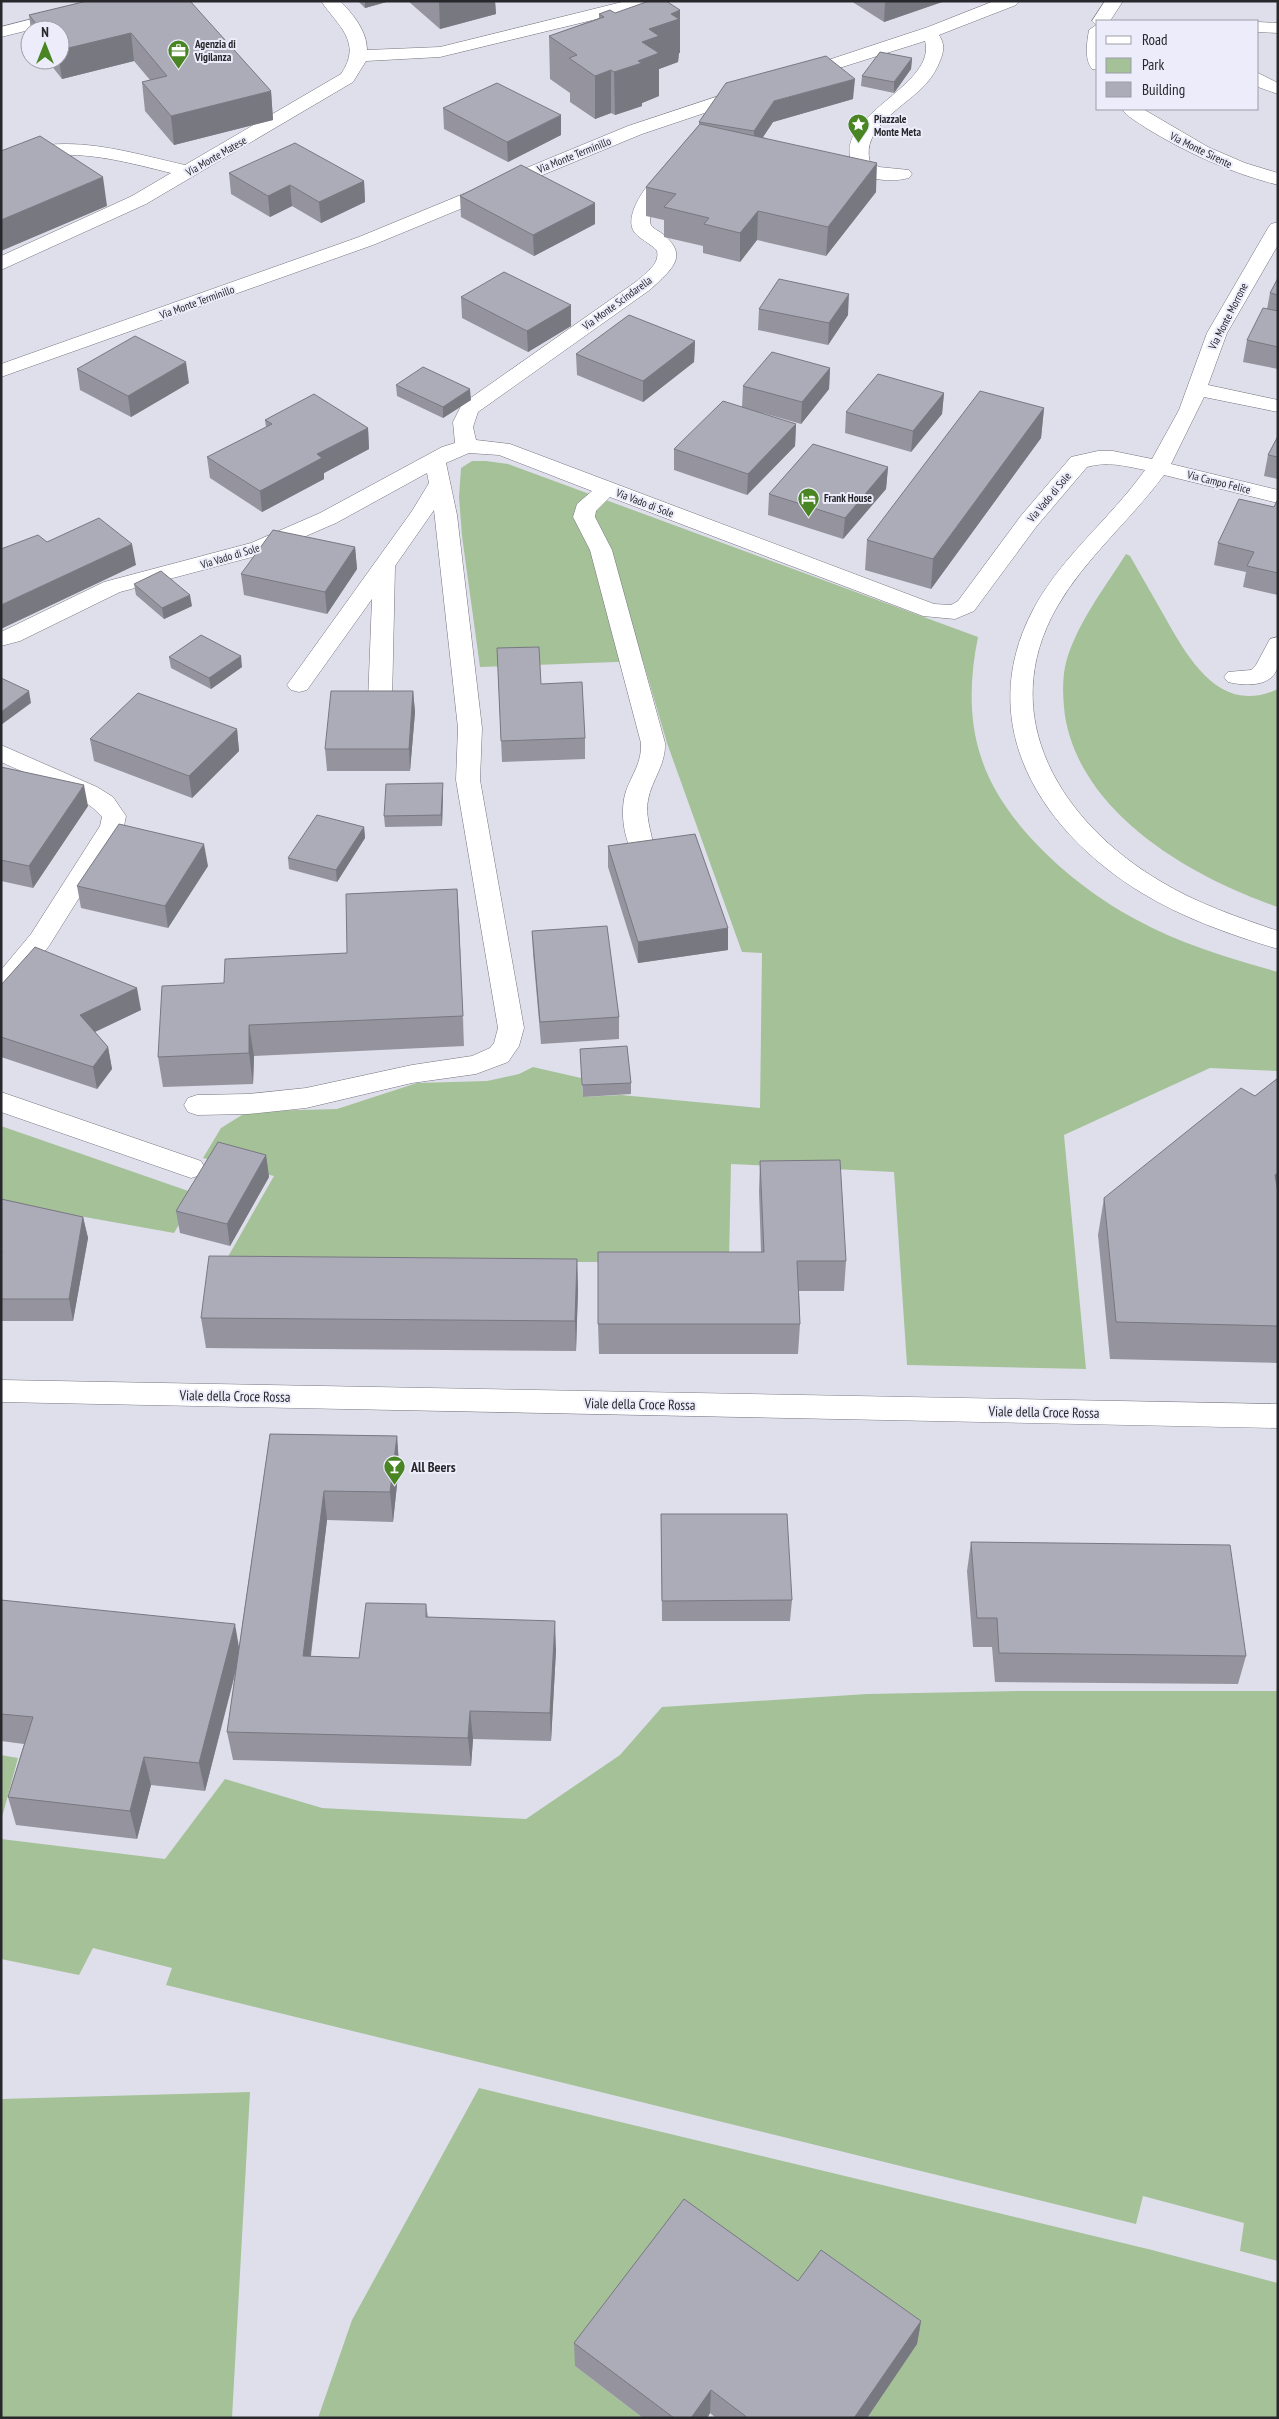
<svg xmlns="http://www.w3.org/2000/svg" width="1279" height="2419" font-family="'PT Sans Narrow',sans-serif">
  <rect width="100%" height="100%" fill="#dfdfec"/>
  <path fill="#a5c198" d="M472,461H486L508,464L978,637C970,676 968,718 981,757C1002,824 1075,887 1135,919C1180,944 1229,958 1278,972V1071L1210,1068L1064,1135L1086,1369L907,1365L894,1172L731,1164L729,1262H225L274,1176L203,1158L221,1128L242,1115L263,1111L337,1109L417,1083L487,1081L519,1074L533,1067L581,1078L583,1097L621,1095L760,1108L762,953L742,952L667,743L643,661L480,667L462,536L459,497L461,468Z
    M1126,554L1130,556C1142,577 1154,598 1166,619C1189,660 1221,716 1278,689V907C1191,877 1081,814 1065,716C1063,700 1062,683 1065,667C1074,627 1104,589 1126,554Z
    M1,1126L197,1194L174,1233L1,1202Z
    M1022,1691H1278V2261L1240,2251L1244,2223L1143,2196L1136,2224L166,1985L172,1968L93,1948L79,1975L1,1959V1839L165,1859L225,1779L322,1808L526,1819L620,1755L662,1707L867,1694Z
    M1,1755L18,1758L1,1821Z
    M479,2088L1152,2250L1278,2283V2418H867L575,2366L643,2418H318L352,2320Z
    M250,2092L232,2418H1V2099Z"/>
  <g fill="none" stroke-linecap="round" stroke-linejoin="round">
    <defs>
      <path id="minor" d="M102,1H133L130,5L1,37V27Z
        M321,1H340C353,14 367,31 367,50L440,47L626,1H658L655,5L440,57L366,61L353,82L146,204L1,270V256L132,196L171,173C130,163 88,151 46,156C31,158 16,163 1,167V155C16,151 31,146 47,145C93,140 140,155 185,165L341,74C363,42 338,26 321,1Z
        M994,1H1019L1016,5L939,35C945,44 944,51 940,61C937,69 932,77 926,84C907,105 860,128 870,162L879,167L909,170L912,174L909,178C894,182 873,181 860,173C855,170 851,163 850,157C841,113 937,84 925,41L801,80L795,79L792,75L795,71L928,27Z
        M1105,1H1123L1110,21H1098V70L1092,69C1084,59 1087,42 1089,30L1096,25L1092,21Z
        M1258,22L1278,23V33L1258,32Z
        M1258,73L1278,83V94L1258,87Z
        M746,87L752,89L755,93L752,97L642,134L373,245L1,377V364L359,237L628,126Z
        M1122,109H1143L1208,147L1245,163L1278,173V185C1231,173 1187,153 1146,128C1138,122 1127,117 1122,109Z
        M668,169L675,171L678,175C668,189 649,203 650,221C650,227 655,229 660,232C691,255 672,269 651,289L478,412L473,427L476,440L510,444L934,604L951,605L958,601L1020,517L1071,457L1098,451H1113L1152,459L1179,410L1207,333L1268,228L1271,224L1278,222V245L1227,333L1208,385L1278,400V412L1204,397L1171,464L1278,490V503L1164,475C1131,520 1085,558 1057,607C994,717 1062,823 1160,881C1196,903 1237,917 1278,931V949C1231,935 1183,918 1142,893C1040,831 972,723 1034,608C1062,556 1111,518 1145,470C1125,466 1107,461 1087,467L1036,527L974,611L955,619L923,616L610,497L596,511L595,517L612,550L665,743C666,765 652,779 648,800C645,815 651,832 654,847L651,853L642,855L633,853C623,837 620,809 626,791C632,774 642,763 641,743L590,550L573,517L577,504L592,491L499,455L469,453L446,463L457,515L482,728L480,780L524,1028L519,1046L508,1062L476,1074L412,1083L306,1108L248,1114L197,1115L188,1112L184,1105L188,1098L197,1095L248,1094L306,1088L412,1065L472,1056L490,1048L494,1043L498,1028L456,780L458,728L434,510L395,566L392,701L388,706L380,708L372,706L368,701L372,599L307,690L299,692L291,690L287,685L412,511L429,483L427,473L336,523L267,553L120,592L20,641L1,646V632L104,582L251,543L320,513L442,447L455,443L453,422L462,404L637,281C646,273 660,264 657,251C651,243 638,239 633,230C624,213 652,173 668,169Z
        M1278,637C1278,646 1279,656 1278,665C1274,688 1244,686 1228,682L1224,677L1228,672L1251,670L1256,665L1270,639Z
        M1,745L97,787L113,797L126,816L124,826L49,946L10,993L1,996V970L31,934L100,826L102,817C84,794 29,775 1,762Z
        M1,1092L201,1161L205,1168L201,1175L191,1178L1,1112Z"/>
      <path id="major" d="M1,1380L1278,1404V1428L1,1402Z"/>
    </defs>
    <use href="#minor" stroke="#74737f" stroke-width="1"/>
    <use href="#major" stroke="#74737f" stroke-width="1"/>
    <use href="#minor" fill="#fff" fill-rule="evenodd"/>
    <use href="#major" fill="#fff" fill-rule="evenodd"/>
  </g>
  <path fill="#94939e" d="M87,1L271,91L273,120L174,145L145,111L142,82L150,80L134,61L62,79L47,60H60V30H31L29,15Z
    M358,1H390L365,8Z
    M408,1H495L496,14L440,29Z
    M851,1H945L884,22Z
    M680,10V53H679L678,62L659,69V96L642,103V106L615,115L611,113L595,119L570,102V93L550,79L549,36L599,18V14Z
    M912,58L911,69L894,93L861,86L862,76Z
    M853,99L773,122L763,137L876,192L826,256L757,240L740,262L703,253V246L664,237V220L646,216V187L699,125V122Z
    M443,108L561,135L508,162L444,129Z
    M229,173L364,181L365,202L321,223L292,206L270,217L231,194Z
    M460,196L595,224L534,256L461,217Z
    M1278,278V369L1243,362L1247,340L1267,309L1270,293Z
    M461,297L571,326L528,352L462,318Z
    M759,309L848,315L828,345L758,330Z
    M695,341L694,362L643,402L577,375L576,354Z
    M830,368L829,389L801,424L752,410L796,424L795,446L747,495L674,470V449L742,407L743,386Z
    M77,369L189,383L131,417L80,390Z
    M396,385L471,400L443,418L397,396Z
    M944,393L942,414L911,452L845,433L846,412Z
    M1044,408L1041,438L931,589L865,570L867,540Z
    M265,420L368,428L369,449L324,473V479L262,512L210,478L207,457L266,427Z
    M1278,436V479L1264,476L1268,455Z
    M888,467L886,489L843,539L768,515L769,494Z
    M1278,499V595L1243,587L1246,572L1214,565L1218,543L1274,507Z
    M355,547L357,569L327,614L244,595L241,574Z
    M134,584L192,606L164,619L136,595Z
    M497,648L541,684L585,738V759L502,762Z
    M169,657L242,667L211,689L171,668Z
    M413,691L415,712L410,771H327L325,749Z
    M237,729L239,751L192,798L94,761L90,739Z
    M1,767L88,806L33,888L1,881Z
    M443,794L442,826L385,827L384,816Z
    M364,827L365,838L337,882L289,869L288,858Z
    M608,846L728,950L638,963L608,867Z
    M208,866L168,928L81,908L77,886Z
    M457,889L464,1046L254,1056L253,1084L163,1087L158,1057L224,983L347,953Z
    M532,931L619,1017V1039L541,1044L533,953Z
    M1,985L141,1010L95,1032L108,1047L112,1069L97,1089L1,1057Z
    M580,1049L631,1083V1094L583,1097Z
    M1278,1078V1363L1110,1359L1098,1235L1104,1198L1255,1096Z
    M266,1155L269,1177L230,1246L180,1233L176,1211Z
    M760,1161L846,1261L844,1291H799L800,1324L798,1354H599L598,1324L761,1252L759,1191Z
    M1,1199L83,1217L88,1238L73,1321H1Z
    M577,1259L578,1289L576,1351L206,1348L201,1318Z
    M270,1434L397,1436L399,1466L393,1522L327,1520L311,1656L359,1658L426,1604L428,1617L556,1650L551,1741L473,1739L471,1766L233,1760L227,1732L236,1671L205,1791L151,1785L137,1839L16,1825L8,1797L24,1744L1,1741V1600L239,1647Z
    M661,1514L792,1600L790,1621H662Z
    M971,1542L1246,1656L1238,1684L995,1682L992,1647H973L967,1571Z
    M798,2281L921,2321L917,2344L867,2418H716L710,2413L707,2418H643L575,2366L574,2343Z"/>
  <path fill="#787881" d="M365,1H390L365,8Z
    M439,1H495L496,14L440,29Z
    M889,1H945L884,22L885,2Z
    M680,10V53H679L678,62L659,69V96L642,103V106L615,115L614,72L642,42L649,29L671,14Z
    M131,33L134,61L62,79L59,60H60V50Z
    M912,58L911,69L894,93V82Z
    M611,70V113L595,119V76Z
    M855,79L853,99L773,122L753,152L754,131L774,101Z
    M271,91L273,120L174,145L171,116Z
    M561,115V135L508,162L507,142Z
    M877,163L876,192L826,256L828,227Z
    M103,177L107,206L1,251V220Z
    M364,181L365,202L321,223L319,202Z
    M290,185L292,206L270,217L268,196Z
    M595,203V224L534,256L533,235Z
    M758,211L757,240L740,262V233Z
    M849,294L848,315L828,345L829,323Z
    M571,305V326L528,352L527,331Z
    M695,341L694,362L643,402V381Z
    M186,362L189,383L131,417L128,396Z
    M830,368L829,389L801,424L802,402Z
    M470,389L471,400L443,418V407Z
    M944,393L942,414L911,452L913,431Z
    M1044,408L1041,438L931,589L933,559Z
    M796,424L795,446L747,495L748,474Z
    M368,428L369,449L324,473V479L262,512L260,491L317,454Z
    M888,467L886,489L843,539L845,518Z
    M132,544L136,565L1,629V605Z
    M355,547L357,569L327,614L325,592Z
    M190,595L192,606L164,619L162,608Z
    M241,656L242,667L211,689L209,678Z
    M29,691L31,703L1,725V712Z
    M413,691L415,712L410,771L409,749Z
    M237,729L239,751L192,798L189,776Z
    M443,783V794L442,826L441,815Z
    M84,785L88,806L33,888L29,866Z
    M364,827L365,838L337,882L336,870Z
    M204,844L208,866L168,928L165,906Z
    M457,889L459,920L464,1046L463,1016Z
    M728,928V950L638,963V942Z
    M137,988L141,1010L84,1037L80,1015Z
    M249,1025L254,1056L253,1084L249,1053Z
    M108,1047L112,1069L97,1089L93,1067Z
    M266,1155L269,1177L230,1246L227,1224Z
    M1278,1173V1203L1275,1175Z
    M83,1217L88,1238L73,1321L69,1299Z
    M577,1259L578,1289L576,1351L575,1321Z
    M397,1436L399,1466L393,1522L390,1492Z
    M324,1491L327,1520L307,1684L303,1656Z
    M555,1621L556,1650L551,1741L550,1713Z
    M235,1624L240,1653L205,1791L199,1763Z
    M470,1711L473,1739L471,1766L468,1738Z
    M144,1757L151,1785L137,1839L130,1811Z
    M921,2321L917,2344L867,2418H854Z
    M711,2390L710,2413L707,2418H691Z"/>
  <path fill="#acabb8" stroke="#787881" d="M87,1H190L271,91L171,116L142,82L167,76L131,33L60,50V30H41L29,15Z
    M649,1H666L680,10L671,14L679,19L649,29L659,36L642,42L659,53L638,61L642,63L614,72L611,70L595,76L569,58L577,55L549,36L604,17L599,14L610,10L615,13Z
    M880,52L912,58L894,82L862,76Z
    M826,56L855,79L774,101L754,131L699,122L726,83Z
    M497,83L561,115L507,142L443,108Z
    M700,124L877,163L828,227L758,211L740,233L704,224L709,218L664,207L676,194L646,187Z
    M40,136L103,177L1,220V151Z
    M295,143L364,181L319,202L290,185L268,196L229,173Z
    M521,165L595,203L533,235L460,196Z
    M504,272L571,305L527,331L461,297Z
    M1278,278V295L1270,293Z
    M779,279L849,294L829,323L759,309Z
    M1263,308L1278,311V347L1247,340Z
    M629,315L695,341L643,381L576,354Z
    M135,336L186,362L128,396L77,369Z
    M772,352L830,368L802,402L743,386Z
    M423,367L470,389L443,407L396,385Z
    M878,374L944,393L913,431L846,412Z
    M980,391L1044,408L933,559L867,540Z
    M314,394L368,428L317,454L322,458L260,491L207,457L272,424L265,420Z
    M723,401L796,424L748,474L674,449Z
    M1278,436V457L1268,455Z
    M813,444L888,467L845,518L769,494Z
    M1239,499L1274,507L1278,499V573L1247,566L1254,552L1218,543Z
    M99,518L132,544L1,605V549L38,535L47,542Z
    M273,530L355,547L325,592L241,574Z
    M161,571L190,595L162,608L134,584Z
    M201,635L241,656L209,678L169,657Z
    M539,647L541,684L582,682L585,738L501,741L497,648Z
    M1,678L29,691L1,712Z
    M331,691H413L409,749H325Z
    M138,693L237,729L189,776L90,739Z
    M1,767L84,785L29,866L1,860Z
    M443,783L441,815L384,816L386,784Z
    M317,815L364,827L336,870L288,858Z
    M119,824L204,844L165,906L77,886Z
    M695,834L728,928L638,942L608,846Z
    M457,889L463,1016L249,1025V1053L158,1057L162,986L224,983L225,959L347,953L346,894Z
    M607,926L619,1017L540,1022L532,931Z
    M35,947L137,988L80,1015L108,1047L93,1067L1,1037V985Z
    M627,1046L631,1083L582,1085L580,1049Z
    M1278,1078V1173L1275,1175L1278,1193V1326L1116,1322L1104,1198L1241,1088L1255,1096Z
    M218,1142L266,1155L227,1224L176,1211Z
    M840,1160L846,1261H797L800,1324H598V1252H764L760,1161Z
    M1,1199L83,1217L69,1299H1V1256L2,1251L1,1250Z
    M209,1256L577,1259L575,1321L201,1318Z
    M270,1434L397,1436L390,1492L324,1491L303,1656L359,1658L366,1603L426,1604V1617L555,1621L550,1713L470,1711L468,1738L227,1732Z
    M661,1514H787L792,1600L662,1601Z
    M971,1542L1230,1545L1246,1656L999,1653L997,1618H977Z
    M1,1600L235,1624L199,1763L144,1757L130,1811L8,1797L33,1717L1,1714Z
    M684,2199L798,2281L821,2250L921,2321L854,2418H748L711,2390L691,2418H674L574,2343Z"/>
  <defs>
    <symbol id="office-pin" viewBox="-11 -11 22 30"><path d="M0 17L-7.5 6A9.5 9.5 0 1 1 7.5 6Z" fill="#498523" stroke="#ececfa"/><path d="M-6-3h4V-5.5h4V-3h4V5H-6ZM-1-4.5V-3h2v-1.5ZM-6 0V1H6V0Z" fill="#fff"/></symbol>
    <symbol id="sight-pin" viewBox="-11 -11 22 30"><path d="M0 17L-7.5 6A9.5 9.5 0 1 1 7.5 6Z" fill="#498523" stroke="#ececfa"/><path d="M0-6L1.8-2.2L6-1.7L2.9 1.2L3.7 5.4L0 3.3L-3.7 5.4L-2.9 1.2L-6-1.7L-1.8-2.2Z" fill="#fff"/></symbol>
    <symbol id="hotel-pin" viewBox="-11 -11 22 30"><path d="M0 17L-7.5 6A9.5 9.5 0 1 1 7.5 6Z" fill="#498523" stroke="#ececfa"/><path d="M-6-4.5h1.5V1H6V5H4.5V3h-9V5H-6ZM-4 0a1.8 1.8 0 1 1 3.6 0ZM.5 0V-2.5h3Q6-2.5 6 0Z" fill="#fff"/></symbol>
    <symbol id="bar-pin" viewBox="-11 -11 22 30"><path d="M0 17L-7.5 6A9.5 9.5 0 1 1 7.5 6Z" fill="#498523" stroke="#ececfa"/><path d="M-6-5H6L.8 .8V4.5H3.5V6h-7V4.5H-.8V.8Z" fill="#fff"/></symbol>
  </defs>
  <g fill-rule="evenodd">
    <use href="#office-pin" x="166" y="38" width="25" height="34"/>
    <use href="#sight-pin" x="846" y="112" width="25" height="34"/>
    <use href="#hotel-pin" x="796" y="486" width="25" height="34"/>
    <use href="#bar-pin" x="382" y="1454" width="25" height="34"/>
  </g>
  <g text-anchor="middle" stroke-width="4" stroke-linejoin="round" paint-order="stroke">
    <g font-size="11" font-weight="bold" fill="#27272c" stroke="#ececfa" text-anchor="start">
      <text x="195" y="48">Agenzia di<tspan x="195" dy="13">Vigilanza</tspan></text>
      <text x="874" y="123">Piazzale<tspan x="874" dy="13">Monte Meta</tspan></text>
      <text x="824" y="502">Frank House</text>
    </g>
    <g font-size="11" fill="#27272c" stroke="#ececfa">
      <text transform="translate(1201 150) rotate(26)" y="4">Via Monte Sirente</text>
      <text transform="translate(574 155) rotate(-22)" y="4">Via Monte Terminillo</text>
      <text transform="translate(216 156) rotate(-30)" y="4">Via Monte Matese</text>
      <text transform="translate(197 302) rotate(-20)" y="4">Via Monte Terminillo</text>
      <text transform="translate(617 303) rotate(-36)" y="4">Via Monte Scindarella</text>
      <text transform="translate(1228 316) rotate(-63)" y="4">Via Monte Morrone</text>
      <text transform="translate(1219 482) rotate(14)" y="4">Via Campo Felice</text>
      <text transform="translate(1049 497) rotate(-50)" y="4">Via Vado di Sole</text>
      <text transform="translate(645 503) rotate(21)" y="4">Via Vado di Sole</text>
      <text transform="translate(230 556) rotate(-17)" y="4">Via Vado di Sole</text>
    </g>
    <g font-size="14" fill="#27272c" stroke="#ececfa">
      <text transform="translate(235 1396) rotate(1)" y="5">Viale della Croce Rossa</text>
      <text transform="translate(640 1404) rotate(1)" y="5">Viale della Croce Rossa</text>
      <text transform="translate(1044 1412) rotate(1)" y="5">Viale della Croce Rossa</text>
    </g>
    <g font-size="14" font-weight="bold" fill="#27272c" stroke="#ececfa" text-anchor="start">
      <text x="411" y="1472">All Beers</text>
    </g>
  </g>
  <rect width="1279" height="2419" fill="none" stroke="#27272c" stroke-width="5"/>
  <rect x="1096" y="20" width="162" height="90" fill="#ececfa" stroke="#9d9da8"/>
  <rect x="1106" y="36" width="25" height="8" fill="#ffffff" stroke="#9d9da8"/>
  <text x="1142" y="45" font-size="15" fill="#27272c">Road</text>
  <rect x="1106" y="58" width="25" height="15" fill="#a5c198" stroke="#9d9da8"/>
  <text x="1142" y="70" font-size="15" fill="#27272c">Park</text>
  <rect x="1106" y="82" width="25" height="15" fill="#acabb8" stroke="#9d9da8"/>
  <text x="1142" y="95" font-size="15" fill="#27272c">Building</text>
  <g transform="translate(45 45)"><circle r="24" fill="#ececfa" stroke="#9d9da8"/>
  <path d="M0-4L9 19L0 12L-9 19Z" fill="#498523"/>
  <text y="-8" font-size="14" font-weight="bold" text-anchor="middle" fill="#27272c">N</text>
  </g>
</svg>
